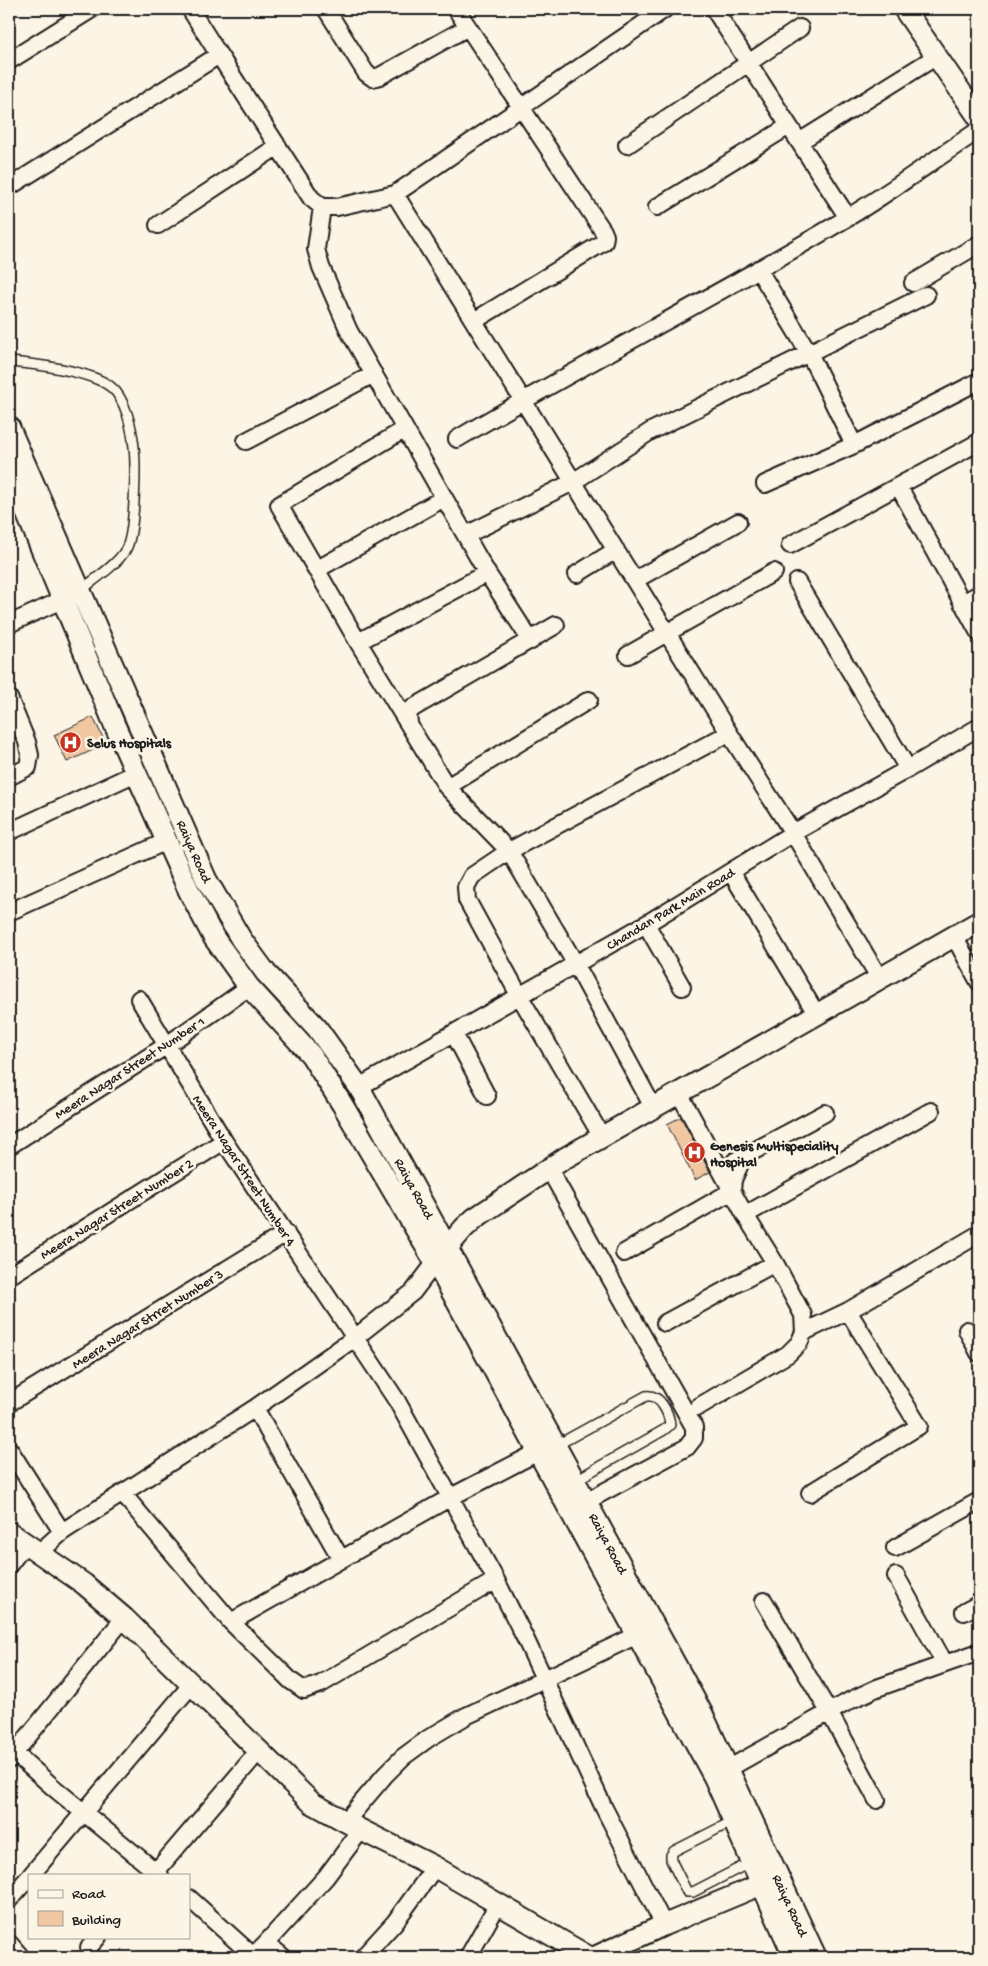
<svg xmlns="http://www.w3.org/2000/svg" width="988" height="1966" font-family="'Gochi Hand',sans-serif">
  <rect width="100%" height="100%" fill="#fcf5e5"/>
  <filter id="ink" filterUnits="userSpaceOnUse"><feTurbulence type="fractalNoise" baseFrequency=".02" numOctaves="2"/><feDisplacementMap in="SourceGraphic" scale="10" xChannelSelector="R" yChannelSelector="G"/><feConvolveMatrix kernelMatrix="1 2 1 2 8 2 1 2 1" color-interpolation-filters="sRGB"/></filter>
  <g filter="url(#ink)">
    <path fill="#f0c7a0" stroke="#1c1c1c" d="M93,717L106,744L67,762L54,735Z
      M681,1117L710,1172L695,1180L667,1124Z"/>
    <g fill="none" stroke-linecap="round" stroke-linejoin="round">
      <defs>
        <path id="service" d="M9,362C36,364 91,371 111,387C126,399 132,429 134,447C136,466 135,534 126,549C118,564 95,579 81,590
          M557,1445L646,1396C660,1394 669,1413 670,1425L664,1430L576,1480
          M733,1821L674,1851L671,1855V1860L687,1892H693L751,1862"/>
        <path id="minor" d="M326,9L366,73L373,78L380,76L468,27L603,231L605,236L604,242L474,321
          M456,9L468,27
          M714,9L848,218
          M219,55L311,198L322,207H337L395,194L665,9
          M9,61L92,9
          M799,142L937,56
          M627,145L800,28
          M9,187L219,55L190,9
          M395,194L729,733L793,833L880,979
          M322,207L316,249L321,267L349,331L487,573L531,641
          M657,207L789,126
          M158,225L278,146
          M758,269L809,353L854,445
          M913,283L979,244
          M405,429L279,505L358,642L447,787L509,851L472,876L466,887L467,900L519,995L602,1137
          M457,439C585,363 719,295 847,218C892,191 935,159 979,130
          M246,441L374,374
          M765,484L854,445L979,381
          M899,487L979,633
          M466,535L573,482L651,431L926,295
          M790,545L979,442
          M316,570L444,498
          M577,574L616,550
          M635,580L738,522
          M797,582L908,769
          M962,603L979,594
          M9,624L73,595
          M358,642L487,573
          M628,655L774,572
          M9,698L27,742L30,755L28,767L9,777
          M409,723L408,714L413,708L556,625
          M447,787L589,700
          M9,832L136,773
          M731,872L817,1015
          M9,912L167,841
          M646,924L682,987
          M954,936L979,982
          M139,999L224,1141L397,1401L496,1580L526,1640L604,1808L664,1925
          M454,1034L487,1096
          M359,1087L646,924L793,833L908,769L979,727
          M679,1093L745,1215L775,1263L803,1315L804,1332L799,1343L788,1354L698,1407
          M653,1107L575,963L509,851L729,733
          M9,1146L167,1045L249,987
          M735,1161L825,1113
          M549,1169L694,1427V1438L687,1447L587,1501
          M745,1215L931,1111
          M624,1253L732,1191L733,1180L744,1155
          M9,1276L224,1141
          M665,1323L775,1263
          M967,1330L979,1353
          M804,1332L848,1311L979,1234
          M9,1403L286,1233
          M255,1408L341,1559
          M9,1449L62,1532
          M810,1493L919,1426L848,1311
          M123,1494L231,1622L291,1681L304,1690L321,1684L496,1580
          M895,1548L979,1501
          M39,1553L62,1532L255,1408L356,1337L413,1292L435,1263
          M9,1565L25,1544
          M896,1576L945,1664
          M764,1601L829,1712L877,1800
          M964,1612L979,1604
          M231,1622L451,1497L538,1452
          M9,1748L54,1788L160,1875
          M9,1760L124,1618
          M717,1775L851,1700L877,1688L979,1652
          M346,1821L385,1775L403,1757L429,1738L466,1716L648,1630
          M31,1875L192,1684
          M153,1875L258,1752
          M189,1898L253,1956L266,1943L283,1957
          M9,1900L29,1877
          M9,1943L21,1957
          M266,1943L326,1877L361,1830
          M89,1947L98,1937
          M363,1957L395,1922L435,1867
          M468,1957L498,1904"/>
        <path id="tertiary" d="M904,9L979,118
          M9,427L206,879L241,939L266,973L317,1028L359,1087L702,1713L816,1957
          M9,471L115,726L189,891L214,938L249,987L311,1055L342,1104L442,1274L714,1777L794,1957
          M441,1255L464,1228L475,1218L565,1158L979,922
          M9,1532L84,1584L124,1618L312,1803L361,1830L435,1867L589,1957
          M595,1957L664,1925L772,1880"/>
      </defs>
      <use href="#service" stroke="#1c1c1c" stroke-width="12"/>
      <use href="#minor" stroke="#1c1c1c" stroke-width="20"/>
      <use href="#tertiary" stroke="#1c1c1c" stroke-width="24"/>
      <use href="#service" stroke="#fcf5e5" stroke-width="9"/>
      <use href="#minor" stroke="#fcf5e5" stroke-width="16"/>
      <use href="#tertiary" stroke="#fcf5e5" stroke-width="20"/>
    </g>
  </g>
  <defs>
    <symbol id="hospital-disc" viewBox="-11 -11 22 22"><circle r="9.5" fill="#c8321e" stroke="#fcf5e5"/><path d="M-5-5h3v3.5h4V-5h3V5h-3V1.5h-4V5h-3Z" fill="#fff"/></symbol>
  </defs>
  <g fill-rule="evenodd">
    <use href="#hospital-disc" x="58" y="730" width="25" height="25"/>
    <use href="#hospital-disc" x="682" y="1140" width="25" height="25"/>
  </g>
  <g text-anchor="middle" stroke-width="5" stroke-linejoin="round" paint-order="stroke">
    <g font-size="14" font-weight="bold" fill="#1c1c1c" stroke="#fcf5e5" text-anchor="start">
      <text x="87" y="747">Selus Hospitals</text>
      <text x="710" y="1150">Genesis Multispeciality<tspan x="710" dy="16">Hospital</tspan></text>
    </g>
    <g font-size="14" fill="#1c1c1c" stroke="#fcf5e5">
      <text transform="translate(195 851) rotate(66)" y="5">Raiya Road</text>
      <text transform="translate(670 908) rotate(-31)" y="5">Chandan Park Main Road</text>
      <text transform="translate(129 1067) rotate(-33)" y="5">Meera Nagar Street Number 1</text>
      <text transform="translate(245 1170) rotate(57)" y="5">Meera Nagar Street Number 4</text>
      <text transform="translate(415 1188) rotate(61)" y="5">Raiya Road</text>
      <text transform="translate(116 1208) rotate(-32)" y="5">Meera Nagar Street Number 2</text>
      <text transform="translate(147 1318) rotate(-32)" y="5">Meera Nagar Strret Number 3</text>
      <text transform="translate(609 1543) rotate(62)" y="5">Raiya Road</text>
      <text transform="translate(791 1905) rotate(65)" y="5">Raiya Road</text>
    </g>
  </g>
  <rect width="988" height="1966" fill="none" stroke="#fcf5e5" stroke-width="30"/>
  <rect x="15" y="15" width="958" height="1936" fill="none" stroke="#1c1c1c" stroke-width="2" filter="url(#ink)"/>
  <rect x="28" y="1874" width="162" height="65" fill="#fcf5e5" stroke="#a29e95"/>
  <rect x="38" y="1890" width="25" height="8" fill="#fcf5e5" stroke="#a29e95"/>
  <text x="72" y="1898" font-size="15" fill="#1c1c1c">Road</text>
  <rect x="38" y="1911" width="25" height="15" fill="#f0c7a0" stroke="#a29e95"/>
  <text x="72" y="1924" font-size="15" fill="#1c1c1c">Building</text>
</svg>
